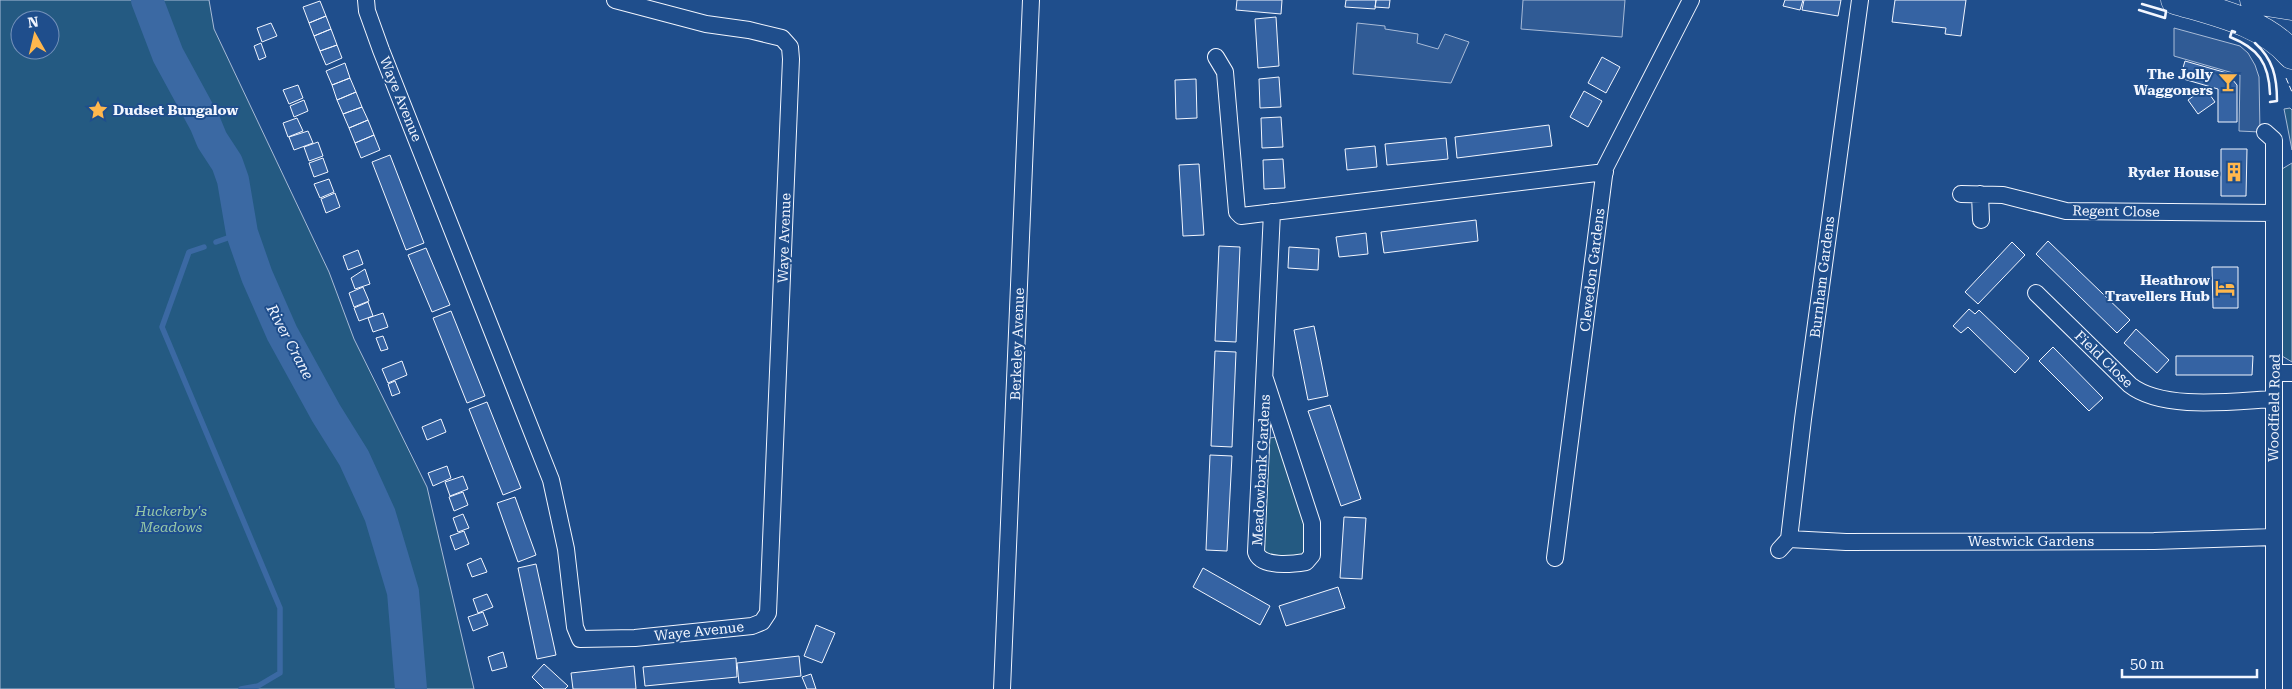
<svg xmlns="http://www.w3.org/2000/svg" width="2292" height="689" font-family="'Roboto Serif',serif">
  <rect width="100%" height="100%" fill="#1f4e8c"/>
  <path fill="#245a82" stroke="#a8bbd7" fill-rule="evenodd" d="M0,0H209L214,29L329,272L354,339L427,487L474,689H0ZM20,20H50V50H20Z
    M2290,108L2292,110V150L2284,109Z
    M2292,163V362L2282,356V169Z
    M1276,437L1305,524L1304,553L1300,556H1270L1264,553L1267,441L1270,438Z"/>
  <path fill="#305b95" stroke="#a8bbd7" d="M1523,0H1625L1622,37L1521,29Z
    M1357,23L1385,26V29L1418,34L1417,43L1438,49L1445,34L1469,42L1451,83L1353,74Z
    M2174,28L2240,46L2248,53L2255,65L2259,77L2260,132L2239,131L2240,75L2174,56Z"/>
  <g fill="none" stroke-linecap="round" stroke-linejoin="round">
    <path stroke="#3b69a3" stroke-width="5.5" d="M216,242L242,233
      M204,247L189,252L162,327L280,608V673L258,686L241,689"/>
    <path stroke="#3b69a3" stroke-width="32" d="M147,0L168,55L205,123L212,140L227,163L233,180L242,233L257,276L282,333L326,413L354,458L380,515L403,592L411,689"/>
  </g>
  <path fill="#3563a3" stroke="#f2f6ff" d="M1237,0H1282L1281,14L1236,10Z
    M1346,0H1376L1375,9L1345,7Z
    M1376,0H1390L1389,8L1375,7Z
    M1785,0H1803L1800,10L1783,6Z
    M1804,0H1841L1838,16L1802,10Z
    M1895,0H1966L1961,36L1945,34L1946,28L1892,22Z
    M320,1L326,16L309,23L303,7Z
    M326,16L331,29L314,36L309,23Z
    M1276,17L1279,66L1258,68L1255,19Z
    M271,23L277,36L262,42L257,28Z
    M331,29L337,45L320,51L314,36Z
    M261,43L266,57L259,60L254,46Z
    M337,45L342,58L326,65L320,51Z
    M1602,57L1620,67L1606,93L1588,83Z
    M2185,61L2227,73L2237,85V122H2218V89L2180,78Z
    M345,63L350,78L332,85L326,71Z
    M1279,77L1281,107L1260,108L1259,79Z
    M350,78L356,92L337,100L332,85Z
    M1196,79L1197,118L1176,119L1175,80Z
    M298,85L303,98L289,104L283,90Z
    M2205,88L2215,102L2198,114L2188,100Z
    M1584,91L1602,101L1588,127L1570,117Z
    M356,92L362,107L343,114L337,100Z
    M304,100L308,111L294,117L290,106Z
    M362,107L368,120L349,128L343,114Z
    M1281,117L1283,147L1262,148L1261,118Z
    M297,118L303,131L288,137L283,123Z
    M368,120L374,135L355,143L349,128Z
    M1549,125L1552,146L1457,158L1455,137Z
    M308,131L313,143L294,150L289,137Z
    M374,135L380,150L361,158L355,143Z
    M1446,138L1448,159L1387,165L1385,144Z
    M318,142L323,156L309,161L304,147Z
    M1375,146L1377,167L1347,170L1345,149Z
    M2221,149H2247L2246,196H2221Z
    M390,155L424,243L406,250L372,162Z
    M323,158L328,172L314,177L309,163Z
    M1283,159L1285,188L1264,189L1263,160Z
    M1199,164L1204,235L1183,236L1179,165Z
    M329,179L334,192L320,198L314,184Z
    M335,193L340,207L326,213L321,199Z
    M1476,220L1478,241L1384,253L1381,232Z
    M1366,233L1368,254L1339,257L1336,237Z
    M2048,241L2130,320L2117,333L2036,254Z
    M2012,242L2025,255L1978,304L1965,292Z
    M1219,246L1240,247L1236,342L1215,341Z
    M1289,247L1319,249L1318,270L1288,268Z
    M426,248L450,305L432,312L408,255Z
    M358,250L363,264L348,270L343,256Z
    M2212,267H2238V308H2213Z
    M365,269L370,284L355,289L351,278Z
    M363,287L369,301L354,307L349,293Z
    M368,302L373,316L359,321L354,308Z
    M1969,309L1975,314L1979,310L2029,358L2015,373L1968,327L1961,333L1953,326Z
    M451,311L485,396L467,403L433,318Z
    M383,313L388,327L373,332L368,318Z
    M1314,326L1328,396L1308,400L1294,330Z
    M2136,329L2169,360L2157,373L2124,343Z
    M383,336L388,349L381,351L376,338Z
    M2053,347L2103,398L2089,411L2039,361Z
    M1215,351L1236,352L1232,447L1211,446Z
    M2176,356H2253L2252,375H2176Z
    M402,361L407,375L388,383L382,369Z
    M395,381L400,393L392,396L388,384Z
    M487,402L521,488L503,495L469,409Z
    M1330,405L1361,499L1341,506L1308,411Z
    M441,419L446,432L427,440L422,427Z
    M1210,455L1232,456L1227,551L1206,550Z
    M447,466L451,478L433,486L428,473Z
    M463,476L468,489L450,496L445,482Z
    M463,492L468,505L454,511L449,497Z
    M515,497L536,555L518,562L497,503Z
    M463,514L469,528L458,532L453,518Z
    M1344,517L1366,518L1362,579L1340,578Z
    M464,531L469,544L455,550L450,536Z
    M481,558L487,572L472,577L467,564Z
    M536,564L556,655L537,659L518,568Z
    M1203,568L1270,606L1260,625L1193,587Z
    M1338,587L1345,608L1286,626L1279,606Z
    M487,594L493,607L478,613L473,599Z
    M483,612L488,625L473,631L468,617Z
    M816,625L835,633L822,663L804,656Z
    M503,652L507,667L492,671L488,657Z
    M799,656L801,676L739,683L737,663Z
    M736,658L737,677L645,686L643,667Z
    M544,664L568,686L565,689H544L532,677Z
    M634,666L636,689H573L571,673Z
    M811,674L816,689H807L802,677Z"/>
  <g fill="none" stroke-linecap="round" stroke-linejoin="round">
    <defs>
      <path id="minor" d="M366,0L367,11L381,50L551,480L566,549L575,627L580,639L635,638L752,626L762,622L768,613L791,59L790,47L782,38L749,30L706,24L615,0
        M1216,57L1225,72L1237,212L1241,216L1605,172
        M2265,132L2274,140V689
        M1961,194L2003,195L2066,211L2274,213
        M1980,194L1981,220
        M2036,293L2130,385C2163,411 2234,401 2274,399
        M2275,373H2292
        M1265,379L1312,523V555L1306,562C1293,564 1261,568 1256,552L1272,212
        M1789,539L1846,542L2154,541L2273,537
        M1779,550L1789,539L1803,419L1860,0
        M1555,558L1605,168L1691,0
        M1002,689L1031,0"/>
      <path id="trunk" d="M2175,0C2215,12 2264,22 2292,55
        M2254,0L2292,6"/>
    </defs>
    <use href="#minor" stroke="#f2f6ff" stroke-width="18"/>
    <use href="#trunk" stroke="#f2f6ff" stroke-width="29"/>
    <use href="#minor" stroke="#1f4e8c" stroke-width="16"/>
    <use href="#trunk" stroke="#1f4e8c" stroke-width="28"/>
    <path stroke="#f2f6ff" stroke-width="1" stroke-dasharray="6 2.5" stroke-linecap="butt" d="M2286,78L2292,92"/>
    <path stroke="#f2f6ff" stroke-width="2.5" d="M2139,10L2165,18L2166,11L2142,4
      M2235,32L2232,31L2230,37C2258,48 2269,63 2270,94
      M2255,43C2273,59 2277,77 2277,101L2270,102"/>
  </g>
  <defs>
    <symbol id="bar-bare" viewBox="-9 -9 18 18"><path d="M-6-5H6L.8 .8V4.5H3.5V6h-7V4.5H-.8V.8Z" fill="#ffb74d" stroke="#1f4e8c" stroke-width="2.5" paint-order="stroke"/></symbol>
    <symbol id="sight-bare" viewBox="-9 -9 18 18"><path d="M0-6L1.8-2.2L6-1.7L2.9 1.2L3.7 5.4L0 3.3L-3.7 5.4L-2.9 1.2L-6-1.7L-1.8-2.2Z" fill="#ffb74d" stroke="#1f4e8c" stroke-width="2.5" paint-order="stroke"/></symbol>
    <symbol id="building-bare" viewBox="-9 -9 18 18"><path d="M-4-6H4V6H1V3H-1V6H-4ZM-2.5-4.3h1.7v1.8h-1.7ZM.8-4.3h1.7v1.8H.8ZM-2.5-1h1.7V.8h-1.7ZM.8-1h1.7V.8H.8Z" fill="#ffb74d" stroke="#1f4e8c" stroke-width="2.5" paint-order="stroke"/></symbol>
    <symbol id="hotel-bare" viewBox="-9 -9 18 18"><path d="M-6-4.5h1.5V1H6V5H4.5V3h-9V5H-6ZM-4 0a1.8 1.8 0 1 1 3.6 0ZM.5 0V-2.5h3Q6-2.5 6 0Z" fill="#ffb74d" stroke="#1f4e8c" stroke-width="2.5" paint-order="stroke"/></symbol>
  </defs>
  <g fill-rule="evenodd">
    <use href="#bar-bare" x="2214" y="68" width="28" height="28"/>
    <use href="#sight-bare" x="84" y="96" width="28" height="28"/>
    <use href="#building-bare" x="2220" y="158" width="28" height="28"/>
    <use href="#hotel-bare" x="2211" y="274" width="28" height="28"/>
  </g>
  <g text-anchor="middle" stroke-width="4" stroke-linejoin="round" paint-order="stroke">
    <g font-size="14" font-weight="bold" fill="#f2f6ff" stroke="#1f4e8c" text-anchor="end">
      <text x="2213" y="79">The Jolly<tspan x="2213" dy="16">Waggoners</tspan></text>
      <text x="113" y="115" text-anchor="start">Dudset Bungalow</text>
      <text x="2219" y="177">Ryder House</text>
      <text x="2210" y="285">Heathrow<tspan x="2210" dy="16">Travellers Hub</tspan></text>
    </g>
    <g font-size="14" fill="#f2f6ff" stroke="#1f4e8c">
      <text transform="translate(401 99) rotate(68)" y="5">Waye Avenue</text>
      <text transform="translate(2116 211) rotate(1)" y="5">Regent Close</text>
      <text transform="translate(784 238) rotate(-88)" y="5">Waye Avenue</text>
      <text transform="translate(1592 270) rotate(-83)" y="5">Clevedon Gardens</text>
      <text transform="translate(1822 277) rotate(-83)" y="5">Burnham Gardens</text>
      <text transform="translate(1017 344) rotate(-88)" y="5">Berkeley Avenue</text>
      <text transform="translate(2104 359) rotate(44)" y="5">Field Close</text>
      <text transform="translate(2274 408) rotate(-89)" y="5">Woodfield Road</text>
      <text transform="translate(1261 470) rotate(-87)" y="5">Meadowbank Gardens</text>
      <text x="2031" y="546">Westwick Gardens</text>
      <text transform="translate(699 631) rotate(-6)" y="5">Waye Avenue</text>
    </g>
    <g font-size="14" font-style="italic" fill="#97c8a6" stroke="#1f4e8c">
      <text x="171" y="516">Huckerby's<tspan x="171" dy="16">Meadows</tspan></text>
    </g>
    <g font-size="15" font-style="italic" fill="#f2f6ff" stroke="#1f4e8c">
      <text transform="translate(290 342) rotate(62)" y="5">River Crane</text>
    </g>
  </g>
  <g transform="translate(35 35) rotate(352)"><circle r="24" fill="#1f4e8c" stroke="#7391ba"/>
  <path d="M0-4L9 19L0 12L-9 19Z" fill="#ffb74d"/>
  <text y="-8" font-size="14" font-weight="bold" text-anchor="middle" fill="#f2f6ff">N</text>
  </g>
  <path d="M2122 669v8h135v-8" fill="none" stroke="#f2f6ff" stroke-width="2.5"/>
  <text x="2130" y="669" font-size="15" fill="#f2f6ff" stroke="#1f4e8c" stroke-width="4" paint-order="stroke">50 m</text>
</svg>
